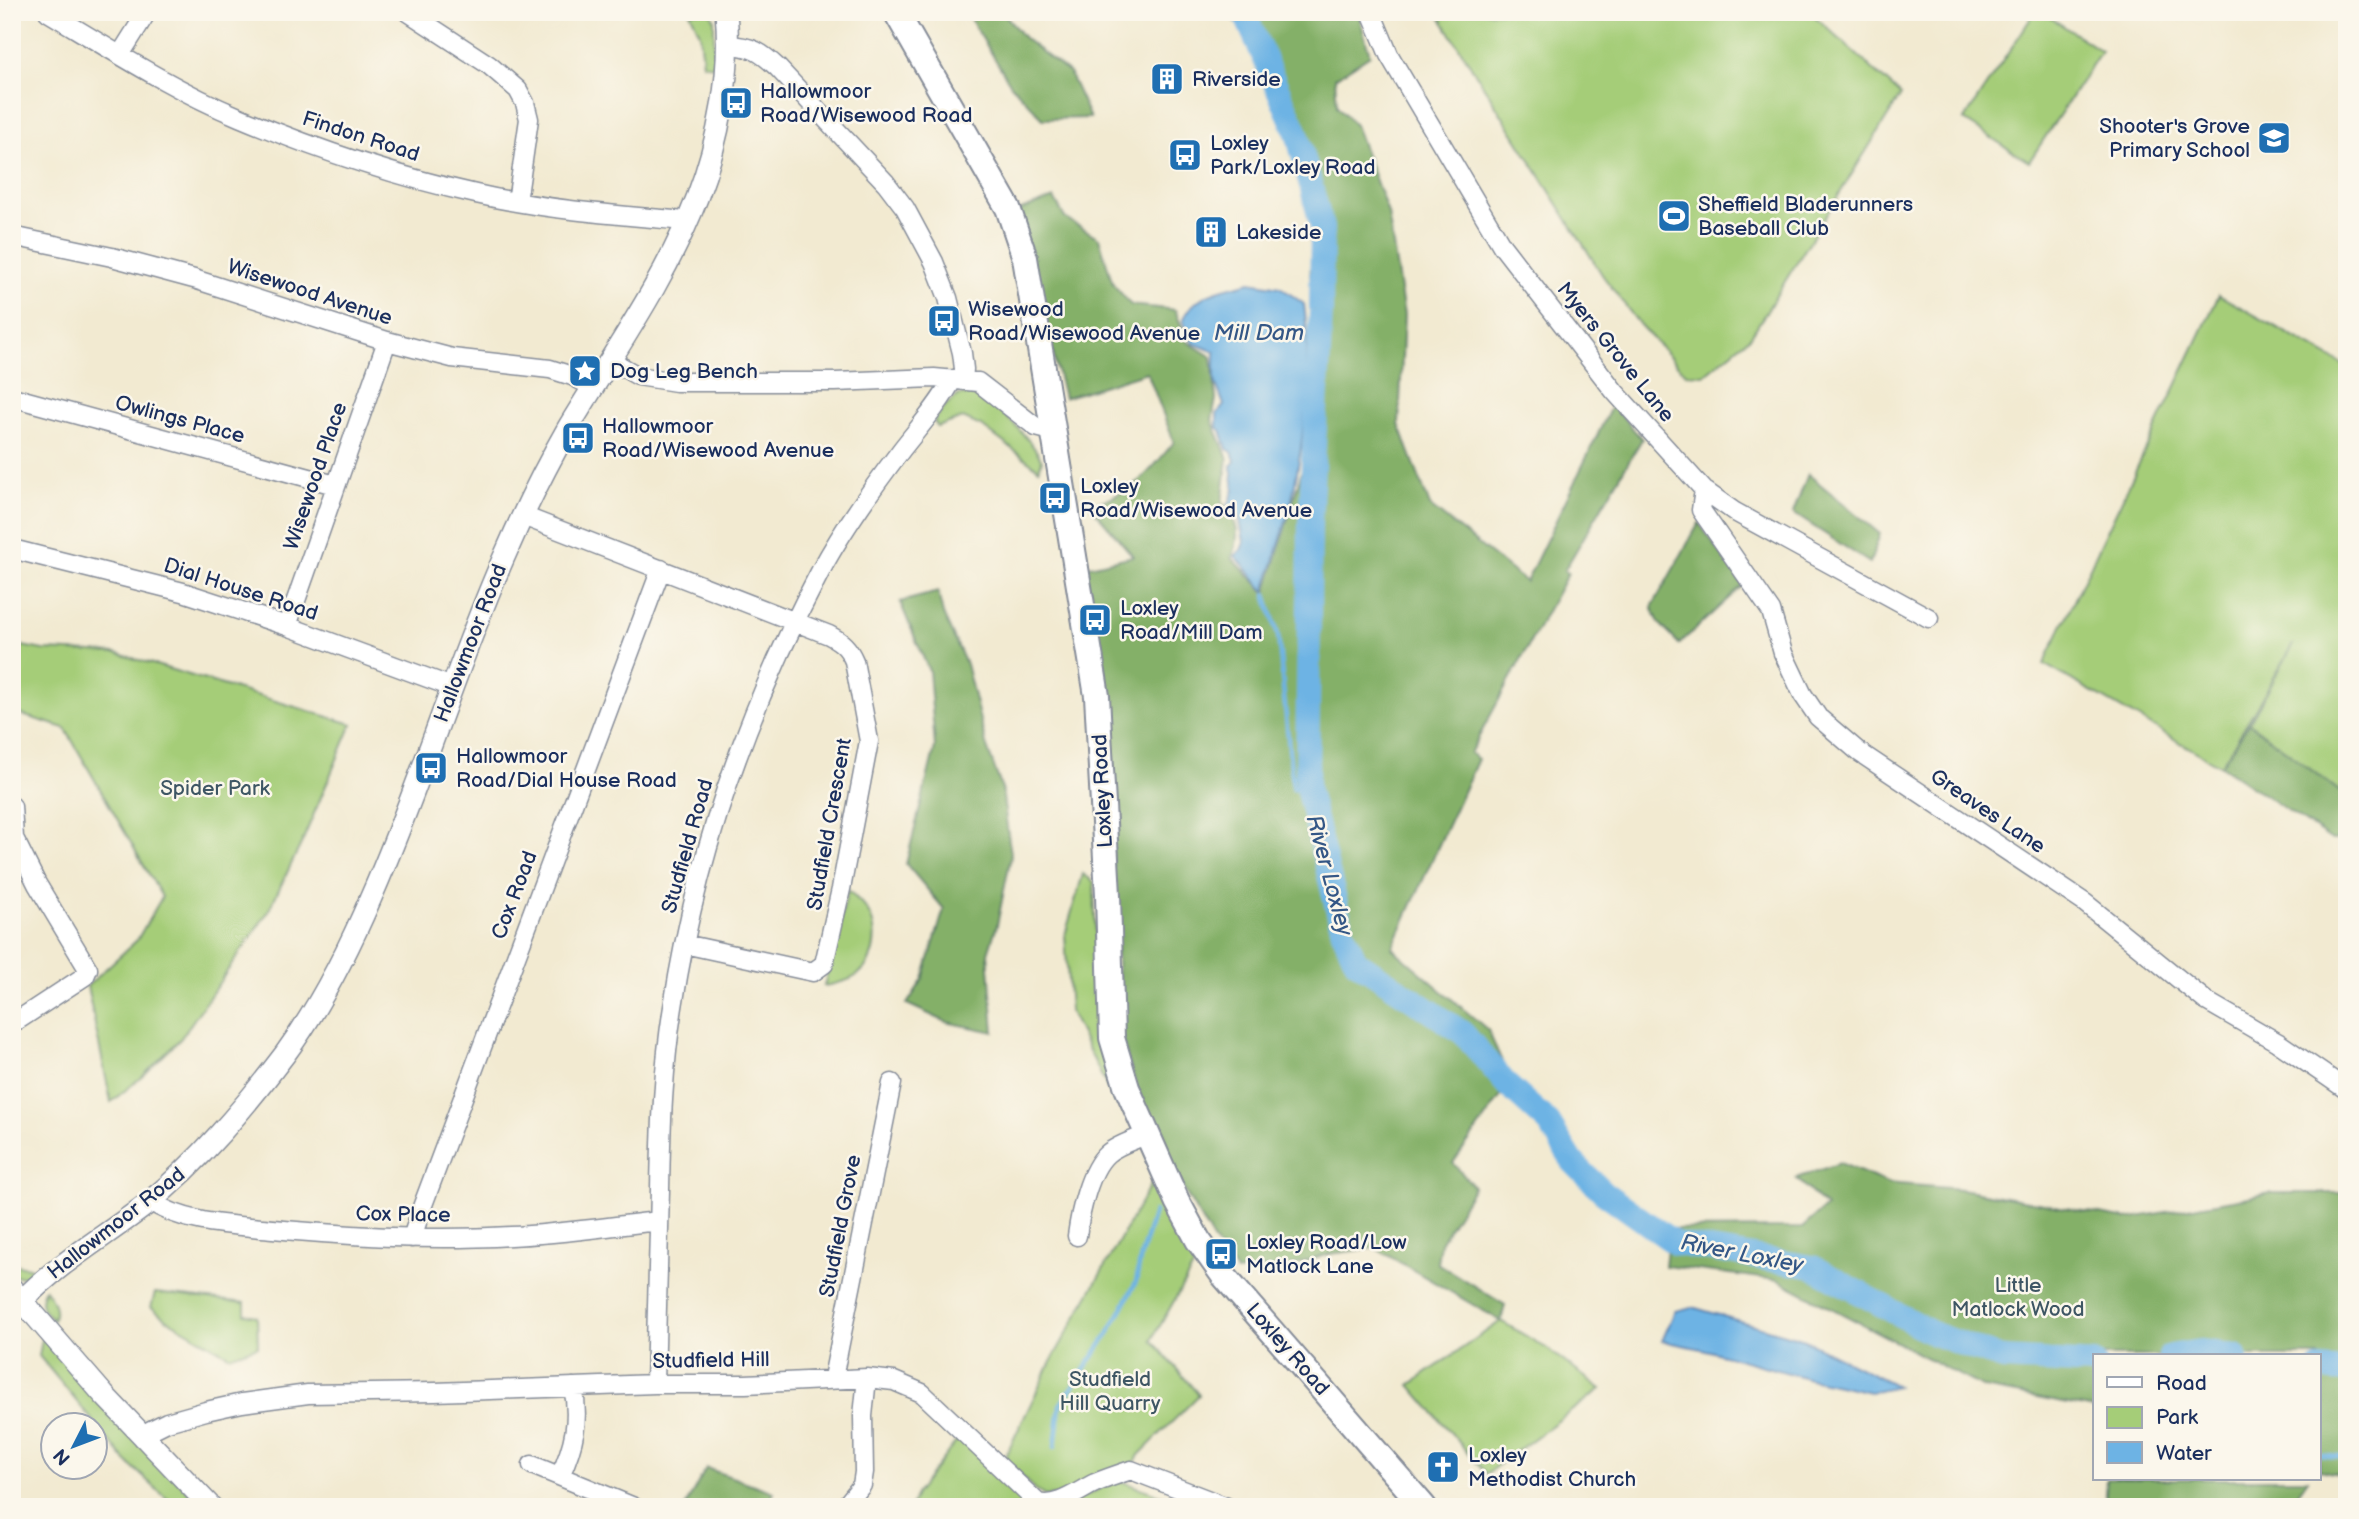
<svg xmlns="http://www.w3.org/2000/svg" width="2359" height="1519" font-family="'Balsamiq Sans',sans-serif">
  <rect width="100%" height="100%" fill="#fbf7ec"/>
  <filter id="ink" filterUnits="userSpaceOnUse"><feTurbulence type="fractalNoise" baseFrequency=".0143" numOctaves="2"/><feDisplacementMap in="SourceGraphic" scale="14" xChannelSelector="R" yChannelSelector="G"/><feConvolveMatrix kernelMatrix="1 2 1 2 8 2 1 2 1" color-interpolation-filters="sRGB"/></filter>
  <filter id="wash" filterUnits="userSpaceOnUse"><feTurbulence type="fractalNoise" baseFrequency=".00686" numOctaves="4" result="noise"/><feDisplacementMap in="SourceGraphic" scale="28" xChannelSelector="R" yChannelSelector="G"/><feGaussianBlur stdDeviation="1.57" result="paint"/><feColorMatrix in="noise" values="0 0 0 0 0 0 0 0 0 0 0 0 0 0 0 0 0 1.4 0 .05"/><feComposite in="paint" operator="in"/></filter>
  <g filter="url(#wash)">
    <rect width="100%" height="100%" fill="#f2ead1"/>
    <path fill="#a5cd78" stroke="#607e6b" stroke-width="2" d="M690,12H711L714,19V66L703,64L700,34Z
      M1437,12H1810L1901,95L1751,336L1704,375L1686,374L1640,325L1603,276Z
      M2035,12H2042L2101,51L2029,162L1964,120Z
      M2219,295L2347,367V797L2249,723L2294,644L2221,766L2044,664Z
      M959,395C964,395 971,394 976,396C997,403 1032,441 1042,460L1039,469L983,427L963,418L937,427L934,421L946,405Z
      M12,644L43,650L116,653L352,724L302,842L268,912L181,1038L144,1075L111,1102L87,986L137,940L162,897L65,728L12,712Z
      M1083,874L1094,882L1099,1048L1117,1097H1112L1070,1012L1065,935Z
      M848,890C854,896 862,903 867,910C880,930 876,962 856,976C847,982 835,984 824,986Z
      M1155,1177L1196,1262L1152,1340L1199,1395L1139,1455L1133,1466L1063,1495L1045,1496L1035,1490L1004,1459L1051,1362Z
      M16,1265L29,1267L35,1272L27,1277L12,1276V1266Z
      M45,1289C52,1298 59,1310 53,1320C42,1310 37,1303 45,1289Z
      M155,1293L245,1303V1314L257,1316L258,1346L230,1356L166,1319L151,1307Z
      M1501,1321L1546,1348L1601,1389L1486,1474L1410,1385Z
      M43,1333L202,1507H176L125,1460L39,1356Z
      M958,1439L971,1447L1033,1507H911L916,1494Z
      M1118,1480L1193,1507H1062Z"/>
    <path fill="#84b068" stroke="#507063" stroke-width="2" d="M966,12H1003L1024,38L1069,73L1090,118L1043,119L1011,85Z
      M1229,12H1358L1370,55L1335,78L1337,106L1355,125L1388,213L1404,315L1399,424L1430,506L1526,582L1612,405L1642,439L1564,571L1568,573L1470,753L1478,759L1392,948L1488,1030L1511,1082L1453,1163L1474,1187L1440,1243L1437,1263L1505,1305L1501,1321L1375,1248L1330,1254L1294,1265L1236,1272L1213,1240L1183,1188L1140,1098L1121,1037L1113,888L1112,713L1085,567L1133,556L1090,505C1133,492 1147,476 1174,442L1147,372L1064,398L1018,211L1054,198L1065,218L1099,238L1113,284L1131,305L1175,310L1188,342L1212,357L1216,399L1212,420L1228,459L1222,502C1238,520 1241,536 1232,558L1266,593L1310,443L1315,321L1310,271L1320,232L1295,126L1275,77Z
      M1808,474L1880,534L1870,563L1793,513Z
      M1699,523L1743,585L1679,644L1659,623L1652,607Z
      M938,592L943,614L966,664L986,744L1002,789L1011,856L997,925L988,953L994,1032L946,1022L907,1004L923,979L944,909L906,864L935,747L929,671L900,602Z
      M2249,723L2347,797V839L2332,840L2221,766Z
      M1840,1163L1887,1183L1961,1189L2127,1219L2271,1193H2347V1476L2319,1470V1356H2095V1409L1984,1388L1778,1280L1665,1266L1669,1229L1802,1228L1826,1207L1796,1178Z
      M706,1468L774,1492L768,1507H759L746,1500L743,1507H685Z
      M2107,1479H2308L2288,1507H2105Z"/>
    <path fill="#6db3e4" stroke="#4471a1" stroke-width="2" d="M1250,282L1280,287L1304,304C1312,365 1305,438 1292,498C1285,529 1274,560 1265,591C1254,580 1247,567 1235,556L1241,550L1244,542L1239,516L1228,506L1234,490L1231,466L1235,461L1232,452L1227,449L1221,430L1217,427V414L1224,405L1215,381V352L1193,343L1183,321C1193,292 1223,290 1250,282Z
      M1692,1307L1805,1340L1897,1386L1870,1392L1810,1379L1702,1349L1662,1341L1675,1311Z"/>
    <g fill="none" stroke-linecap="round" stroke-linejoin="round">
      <path stroke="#6db3e4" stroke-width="4.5" d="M1311,304H1321
        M1266,594L1278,635L1293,789L1307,787
        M1055,1447L1060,1405L1107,1336L1136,1282L1141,1255L1154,1212
        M2319,1455L2347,1458"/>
      <path stroke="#6db3e4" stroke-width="24" d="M1244,12L1297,133L1322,227L1321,311L1310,524L1307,787L1343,932L1356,961L1463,1033L1508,1086L1549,1123L1573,1162L1603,1192L1676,1244L1813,1267L1934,1334L2003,1359L2095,1364
        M2170,1356L2200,1351L2236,1356
        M2319,1369L2347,1371"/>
    </g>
  </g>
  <g filter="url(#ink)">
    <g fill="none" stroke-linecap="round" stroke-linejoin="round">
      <defs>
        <path id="minor" d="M48,12C110,49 172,89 239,117C315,149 395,176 476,194C546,210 617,215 687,221
          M408,12L489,65L518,90L525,103L529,119L517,202
          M1371,12L1389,55L1502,246L1615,392L1704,490L1735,512L1929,618
          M728,45C752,46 761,52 778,68L886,183L905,208L934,262L948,298L962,353L964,369L963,381
          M120,55L147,12
          M12,236L112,257L194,279L387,341L452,358L550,369L572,376L593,387
          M610,360L638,376L676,382H835L934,378L978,382L1036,427L1052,431
          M12,397L335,485
          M1704,490L1701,510L1771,611L1783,653L1803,695L1818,717L1859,752L2085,903L2206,1001L2277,1042L2347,1090
          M523,516L829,635C842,642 848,647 854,661L869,741L841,889L824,964L813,972L684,944
          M12,549L183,592L287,626L452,687
          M287,626L387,341
          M12,806L14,838L37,884L88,969L85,976L12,1024
          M150,1201C184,1224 232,1225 273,1229C352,1236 431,1241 511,1236C560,1234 610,1226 659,1221
          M1077,1236C1080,1213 1089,1170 1107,1154C1117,1145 1134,1140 1146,1135
          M412,1238L421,1210L661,569
          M12,1312L22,1301
          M833,1378L892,1083
          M655,1384C657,1319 658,1254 660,1190C661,1128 663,1067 673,1007C696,854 749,706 821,570C844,527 873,487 902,449C920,426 939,405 953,379
          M143,1438L151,1430L167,1422L206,1411L242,1403L308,1394L435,1392L655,1384H745L867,1378L894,1381L922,1393L1038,1503C1058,1508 1078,1491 1095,1483C1107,1478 1119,1474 1131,1470L1227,1507
          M532,1465L634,1507
          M560,1476C574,1445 580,1420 573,1387
          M846,1505L862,1485L864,1472L863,1416L867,1378"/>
        <path id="tertiary" d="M12,1289L104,1395L211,1507
          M22,1301C58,1263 106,1236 147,1204C200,1161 244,1108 285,1054C321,1005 348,951 372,895C421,784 455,668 504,557C523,513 544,470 568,428C615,350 664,283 697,198C719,141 732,73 726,12"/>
        <path id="secondary" d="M896,12L1008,208L1025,258L1097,696L1108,895L1112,1038L1127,1088L1177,1201L1198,1240L1223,1275L1424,1507"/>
      </defs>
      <use href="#minor" stroke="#868c98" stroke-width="21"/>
      <use href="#tertiary" stroke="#868c98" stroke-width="24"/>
      <use href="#secondary" stroke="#868c98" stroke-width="28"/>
      <use href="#minor" stroke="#fff" stroke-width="18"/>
      <use href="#tertiary" stroke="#fff" stroke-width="21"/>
      <use href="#secondary" stroke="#fff" stroke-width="24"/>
    </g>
  </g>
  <defs>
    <symbol id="building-square" viewBox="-11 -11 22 22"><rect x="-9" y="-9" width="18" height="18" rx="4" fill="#1f6fb2" stroke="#fbf7ec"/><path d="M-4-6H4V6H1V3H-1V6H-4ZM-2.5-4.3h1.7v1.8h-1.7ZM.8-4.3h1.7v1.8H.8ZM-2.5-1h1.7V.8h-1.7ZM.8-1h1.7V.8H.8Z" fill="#fff"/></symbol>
    <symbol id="bus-square" viewBox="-11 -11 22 22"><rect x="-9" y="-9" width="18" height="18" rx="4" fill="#1f6fb2" stroke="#fbf7ec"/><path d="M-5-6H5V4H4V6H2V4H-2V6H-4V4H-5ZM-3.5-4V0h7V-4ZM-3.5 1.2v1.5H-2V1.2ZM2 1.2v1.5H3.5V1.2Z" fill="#fff"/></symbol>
    <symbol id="school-square" viewBox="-11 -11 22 22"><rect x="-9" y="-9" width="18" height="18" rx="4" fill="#1f6fb2" stroke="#fbf7ec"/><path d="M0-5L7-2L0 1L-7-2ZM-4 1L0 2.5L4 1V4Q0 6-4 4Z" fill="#fff"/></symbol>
    <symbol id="stadium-square" viewBox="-11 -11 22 22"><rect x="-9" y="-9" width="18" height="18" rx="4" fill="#1f6fb2" stroke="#fbf7ec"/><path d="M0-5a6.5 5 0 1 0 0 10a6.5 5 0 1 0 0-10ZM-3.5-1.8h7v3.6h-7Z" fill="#fff"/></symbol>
    <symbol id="sight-square" viewBox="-11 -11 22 22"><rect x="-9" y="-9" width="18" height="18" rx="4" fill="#1f6fb2" stroke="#fbf7ec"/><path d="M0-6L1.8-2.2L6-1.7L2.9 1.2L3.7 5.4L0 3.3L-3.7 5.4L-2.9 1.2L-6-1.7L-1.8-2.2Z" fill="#fff"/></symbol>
    <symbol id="church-square" viewBox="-11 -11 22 22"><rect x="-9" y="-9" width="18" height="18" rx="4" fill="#1f6fb2" stroke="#fbf7ec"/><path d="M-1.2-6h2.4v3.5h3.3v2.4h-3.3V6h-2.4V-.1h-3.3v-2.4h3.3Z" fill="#fff"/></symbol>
  </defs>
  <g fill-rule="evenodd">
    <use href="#building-square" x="1148" y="60" width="38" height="38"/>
    <use href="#bus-square" x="717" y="84" width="38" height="38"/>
    <use href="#school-square" x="2255" y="119" width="38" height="38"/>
    <use href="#bus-square" x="1166" y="136" width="38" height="38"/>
    <use href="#stadium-square" x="1655" y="197" width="38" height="38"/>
    <use href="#building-square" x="1192" y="213" width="38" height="38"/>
    <use href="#bus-square" x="925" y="302" width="38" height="38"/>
    <use href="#sight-square" x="566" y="352" width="38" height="38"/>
    <use href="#bus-square" x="559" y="419" width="38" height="38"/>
    <use href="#bus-square" x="1036" y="479" width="38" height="38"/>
    <use href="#bus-square" x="1076" y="601" width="38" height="38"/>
    <use href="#bus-square" x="412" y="749" width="38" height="38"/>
    <use href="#bus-square" x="1202" y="1235" width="38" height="38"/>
    <use href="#church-square" x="1424" y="1448" width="38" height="38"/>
  </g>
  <g text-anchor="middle" stroke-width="5" stroke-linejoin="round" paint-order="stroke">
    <g font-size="21" fill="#1b2f5e" stroke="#fbf7ec" text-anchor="start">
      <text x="1192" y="86">Riverside</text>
      <text x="760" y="98">Hallowmoor<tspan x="760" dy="24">Road/Wisewood Road</tspan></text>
      <text x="2250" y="133" text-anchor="end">Shooter's Grove<tspan x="2250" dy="24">Primary School</tspan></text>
      <text x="1210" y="150">Loxley<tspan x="1210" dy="24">Park/Loxley Road</tspan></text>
      <text x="1698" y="211">Sheffield Bladerunners<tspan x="1698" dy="24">Baseball Club</tspan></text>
      <text x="1236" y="239">Lakeside</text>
      <text x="968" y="316">Wisewood<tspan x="968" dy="24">Road/Wisewood Avenue</tspan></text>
      <text x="610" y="378">Dog Leg Bench</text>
      <text x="602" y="433">Hallowmoor<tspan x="602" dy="24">Road/Wisewood Avenue</tspan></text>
      <text x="1080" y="493">Loxley<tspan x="1080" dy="24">Road/Wisewood Avenue</tspan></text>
      <text x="1120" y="615">Loxley<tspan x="1120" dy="24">Road/Mill Dam</tspan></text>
      <text x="456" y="763">Hallowmoor<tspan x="456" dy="24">Road/Dial House Road</tspan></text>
      <text x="1246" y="1249">Loxley Road/Low<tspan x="1246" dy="24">Matlock Lane</tspan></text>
      <text x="1468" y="1462">Loxley<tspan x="1468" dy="24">Methodist Church</tspan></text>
    </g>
    <g font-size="21" fill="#1b2f5e" stroke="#fbf7ec">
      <text transform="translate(361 136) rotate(18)" y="7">Findon Road</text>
      <text transform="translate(310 292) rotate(18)" y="7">Wisewood Avenue</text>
      <text transform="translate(1616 352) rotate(51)" y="7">Myers Grove Lane</text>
      <text transform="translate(180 419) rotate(15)" y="7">Owlings Place</text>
      <text transform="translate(315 476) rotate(-71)" y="7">Wisewood Place</text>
      <text transform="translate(241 589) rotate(18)" y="7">Dial House Road</text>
      <text transform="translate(470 643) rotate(-69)" y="7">Hallowmoor Road</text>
      <text transform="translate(1102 791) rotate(-93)" y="7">Loxley Road</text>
      <text transform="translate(1988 811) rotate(34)" y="7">Greaves Lane</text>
      <text transform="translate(829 824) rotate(-80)" y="7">Studfield Crescent</text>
      <text transform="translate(687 846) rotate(-74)" y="7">Studfield Road</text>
      <text transform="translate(514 895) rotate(-69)" y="7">Cox Road</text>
      <text transform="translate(403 1214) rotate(1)" y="7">Cox Place</text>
      <text transform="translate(116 1223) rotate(-38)" y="7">Hallowmoor Road</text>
      <text transform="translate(840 1226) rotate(-79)" y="7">Studfield Grove</text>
      <text transform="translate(1288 1349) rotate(49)" y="7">Loxley Road</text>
      <text transform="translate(711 1360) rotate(-1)" y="7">Studfield Hill</text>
    </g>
    <g font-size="21" fill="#3e5664" stroke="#fbf7ec">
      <text x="215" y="795">Spider Park</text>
      <text x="2018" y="1292">Little<tspan x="2018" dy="24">Matlock Wood</tspan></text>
      <text x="1110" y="1386">Studfield<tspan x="1110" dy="24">Hill Quarry</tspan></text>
    </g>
    <g font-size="23" font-style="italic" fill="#345786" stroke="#fbf7ec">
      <text x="1259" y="340">Mill Dam</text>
      <text transform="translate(1330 875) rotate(75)" y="8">River Loxley</text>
      <text transform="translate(1742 1253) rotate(11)" y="8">River Loxley</text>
    </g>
  </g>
  <rect width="2359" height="1519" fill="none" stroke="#fbf7ec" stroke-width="42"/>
  <rect x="2093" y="1354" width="228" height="126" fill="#fbf7ec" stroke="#a1a7b3" stroke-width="2"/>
  <rect x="2107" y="1377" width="35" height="10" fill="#ffffff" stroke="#a1a7b3" stroke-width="2"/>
  <text x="2156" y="1390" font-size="21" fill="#1b2f5e">Road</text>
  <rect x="2107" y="1407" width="35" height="21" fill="#a5cd78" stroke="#a1a7b3" stroke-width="2"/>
  <text x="2156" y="1424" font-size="21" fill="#1b2f5e">Park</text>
  <rect x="2107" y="1442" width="35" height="21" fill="#6db3e4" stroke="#a1a7b3" stroke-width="2"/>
  <text x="2156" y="1460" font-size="21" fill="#1b2f5e">Water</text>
  <g transform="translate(74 1446) rotate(228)"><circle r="33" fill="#fbf7ec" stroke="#a1a7b3" stroke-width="2"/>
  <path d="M0-5L12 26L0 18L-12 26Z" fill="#1f6fb2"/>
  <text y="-10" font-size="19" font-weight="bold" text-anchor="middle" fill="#1b2f5e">N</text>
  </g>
</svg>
